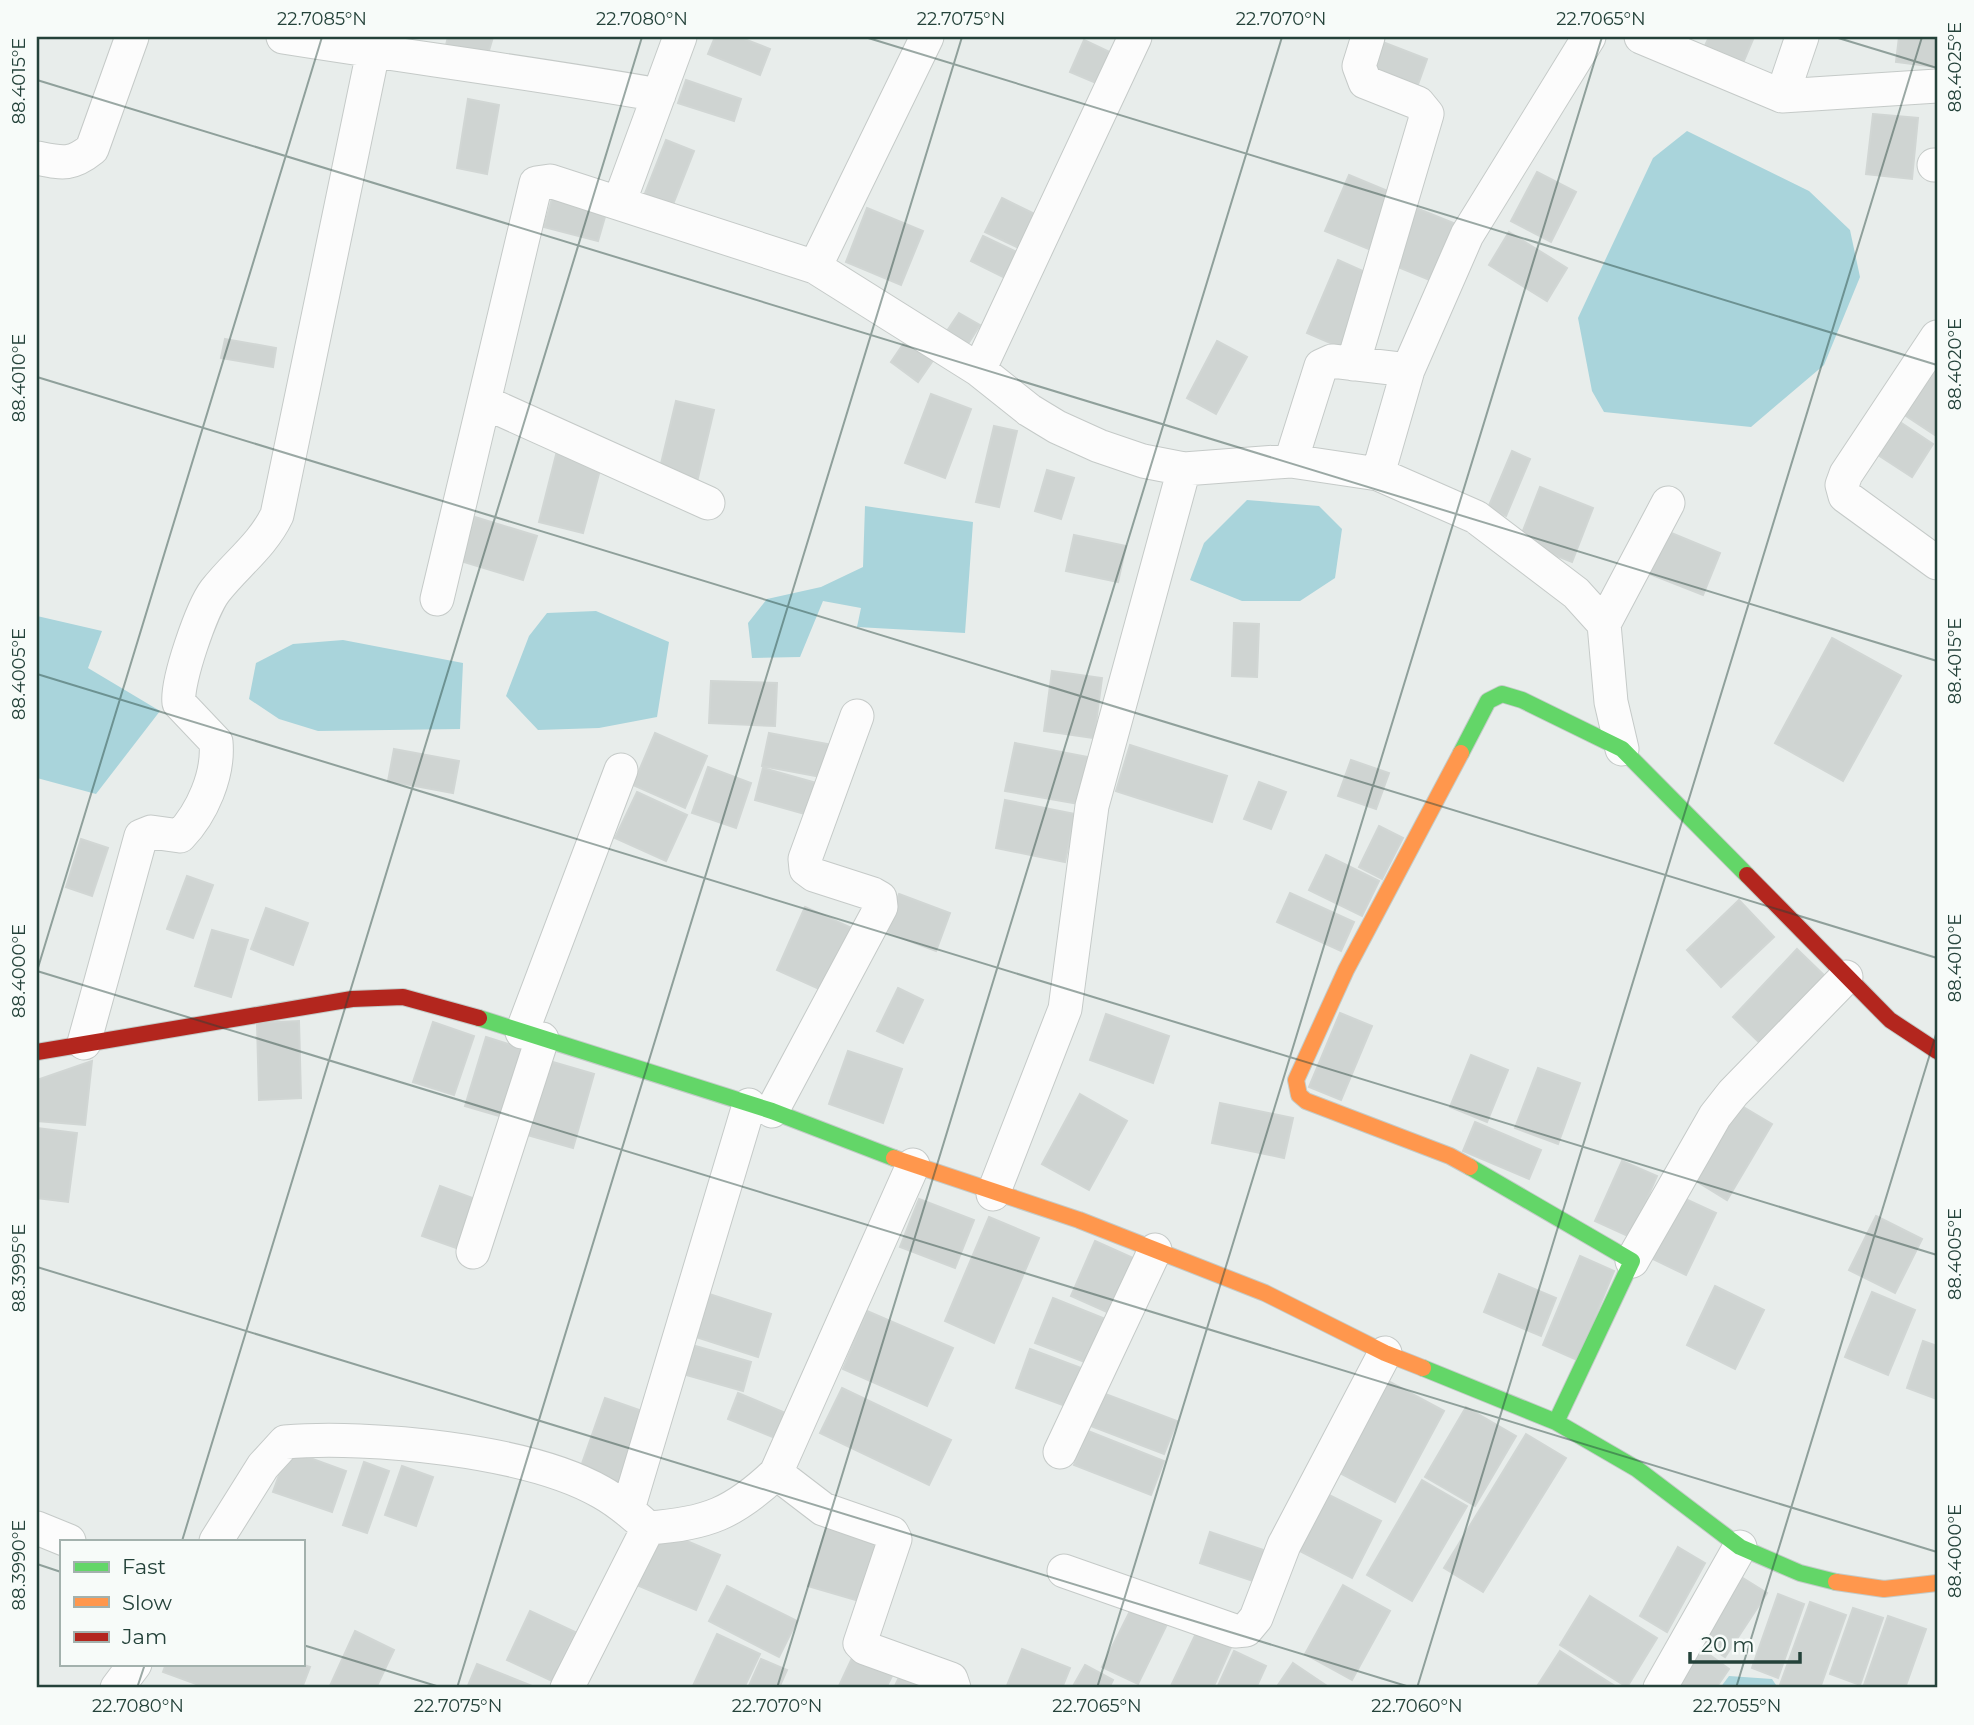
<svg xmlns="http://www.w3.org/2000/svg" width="1974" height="1725" font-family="Montserrat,sans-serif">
  <rect width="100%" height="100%" fill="#e8edeb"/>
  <path fill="#a9d4db" d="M1687,131L1809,191L1850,230L1860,277L1824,365L1751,427L1604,412L1592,391L1578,318L1653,158Z
    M1247,500L1319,506L1342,529L1335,578L1300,601H1242L1190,580L1204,543Z
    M865,506L973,522L965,633L857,627L861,608L823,601L800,657L752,658L748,623L767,599L821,587L863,567Z
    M596,611L669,642L657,717L599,728L538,730L506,696L529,636L547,613Z
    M37,616L102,631L88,668L160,711L96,794L37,778Z
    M343,640L463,663L460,729L318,731L279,719L249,699L256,663L293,644Z
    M1729,1676L1772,1679L1778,1688H1720Z"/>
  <path fill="#cfd4d2" stroke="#d1d6d4" stroke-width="2" d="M448,37H493L487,57L446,45Z
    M715,37H739L770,49L760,75L708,54Z
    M1709,37H1754L1743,63L1704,48Z
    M1899,37H1937V67L1896,62Z
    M1084,40L1116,55L1103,86L1070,72Z
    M1380,41L1427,59L1416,90L1369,73Z
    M686,80L741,99L734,121L678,103Z
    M468,99L499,105L487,174L457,168Z
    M1873,114L1918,118L1912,179L1866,174Z
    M666,140L694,151L670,212L642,201Z
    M1537,172L1576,192L1551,242L1511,221Z
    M1349,175L1395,194L1371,250L1325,231Z
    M553,195L607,210L598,241L544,227Z
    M1002,198L1043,218L1027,252L985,232Z
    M867,208L923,231L901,285L846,262Z
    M1416,208L1456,224L1432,281L1393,265Z
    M1509,232L1567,268L1547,301L1489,265Z
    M983,236L1025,256L1013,282L971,261Z
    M1338,260L1374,276L1344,349L1307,333Z
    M959,313L980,325L968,344L947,331Z
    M225,339L276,348L273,367L221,358Z
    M906,340L934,359L918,382L891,362Z
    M1217,341L1247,357L1216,414L1187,398Z
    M1937,363V432L1935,435L1903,414Z
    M931,394L971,409L945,478L905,463Z
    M676,401L714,410L697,482L659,472Z
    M1900,422L1933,444L1912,477L1878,455Z
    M994,426L1017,431L999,507L976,502Z
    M558,447L603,459L583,533L539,522Z
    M1512,451L1530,459L1506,516L1488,508Z
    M1047,470L1074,478L1061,519L1035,511Z
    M1540,487L1593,508L1572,562L1519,541Z
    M475,517L537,536L523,580L461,561Z
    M1664,530L1720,553L1703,595L1647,573Z
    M1074,535L1126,546L1118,582L1066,571Z
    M1234,623L1259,624L1257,677L1232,676Z
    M1832,638L1901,676L1843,781L1775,743Z
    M1052,671L1102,678L1094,738L1044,731Z
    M711,681L777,683L775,726L709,723Z
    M655,733L707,756L685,808L633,785Z
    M769,733L838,746L832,779L762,766Z
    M1015,743L1093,758L1085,805L1005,791Z
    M1130,745L1227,776L1212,822L1116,791Z
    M394,749L459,761L453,793L388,781Z
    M1351,760L1389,773L1376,809L1338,796Z
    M708,767L751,783L736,828L692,813Z
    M763,768L827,786L819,818L755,800Z
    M1259,782L1286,792L1271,829L1244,819Z
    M637,792L687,815L666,861L615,838Z
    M1005,800L1075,814L1065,862L996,848Z
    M1379,826L1403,838L1382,879L1359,867Z
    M81,839L108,848L92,896L66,887Z
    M1326,855L1379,881L1362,916L1309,890Z
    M187,876L213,885L193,938L167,929Z
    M1290,893L1354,922L1341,951L1277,922Z
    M899,894L950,913L936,951L885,932Z
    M1739,900L1774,937L1721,987L1687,950Z
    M805,907L856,930L828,993L777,970Z
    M266,908L308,923L293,965L251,949Z
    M212,930L248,940L231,997L195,986Z
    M1797,949L1829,980L1765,1048L1733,1017Z
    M898,988L923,1000L903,1043L877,1031Z
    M1340,1013L1372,1026L1341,1100L1309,1087Z
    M1106,1014L1169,1036L1153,1083L1090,1060Z
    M299,1021L301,1098L259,1100L257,1023Z
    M433,1022L474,1036L454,1095L413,1082Z
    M486,1037L527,1050L506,1118L465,1106Z
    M848,1051L902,1069L883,1123L829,1104Z
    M1471,1055L1508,1070L1487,1122L1450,1107Z
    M546,1060L594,1074L573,1148L524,1134Z
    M92,1061L85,1125L37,1121V1080Z
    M1538,1068L1580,1083L1558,1144L1515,1128Z
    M1080,1094L1127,1121L1089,1190L1042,1164Z
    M1735,1102L1772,1124L1727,1200L1691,1178Z
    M1220,1103L1293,1118L1284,1158L1212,1143Z
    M1475,1122L1541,1150L1529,1179L1463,1151Z
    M37,1128L77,1133L68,1202L37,1198Z
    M1622,1161L1657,1176L1630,1237L1595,1221Z
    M440,1186L478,1200L459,1249L422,1236Z
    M1681,1197L1716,1213L1686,1275L1651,1258Z
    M919,1199L974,1220L955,1268L900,1247Z
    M1876,1216L1922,1239L1895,1293L1849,1270Z
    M989,1217L1039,1238L994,1343L945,1321Z
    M1095,1241L1142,1262L1118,1317L1071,1296Z
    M1580,1256L1614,1271L1577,1360L1543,1345Z
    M1499,1274L1556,1298L1541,1336L1484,1312Z
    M1715,1286L1764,1310L1735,1369L1687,1345Z
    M700,1291L771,1314L758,1357L687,1334Z
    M1872,1292L1915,1310L1888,1375L1845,1357Z
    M1053,1298L1113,1322L1095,1366L1035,1343Z
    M867,1311L953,1348L927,1406L843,1369Z
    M1923,1341L1937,1346V1399L1907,1388Z
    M685,1343L751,1362L743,1391L676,1372Z
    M1030,1349L1084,1369L1071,1408L1016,1388Z
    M1388,1381L1444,1411L1395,1502L1340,1473Z
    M842,1388L951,1440L929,1485L820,1433Z
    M1100,1392L1177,1421L1164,1454L1088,1425Z
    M738,1393L795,1417L785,1442L728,1419Z
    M605,1398L651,1414L624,1491L578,1475Z
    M1466,1407L1516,1436L1475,1506L1425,1477Z
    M1088,1431L1164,1461L1151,1495L1074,1465Z
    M1526,1434L1566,1458L1483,1592L1444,1568Z
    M288,1450L346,1471L332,1512L273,1492Z
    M364,1462L389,1471L367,1533L343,1525Z
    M402,1466L433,1477L416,1526L385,1515Z
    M1422,1480L1467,1506L1412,1601L1367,1575Z
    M1327,1494L1381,1521L1352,1578L1298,1550Z
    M656,1528L720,1555L696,1610L632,1583Z
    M826,1528L883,1545L866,1603L808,1586Z
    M1210,1532L1269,1552L1259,1583L1200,1563Z
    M1678,1547L1705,1563L1667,1632L1640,1616Z
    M1738,1575L1767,1593L1725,1657L1698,1639Z
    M1343,1585L1390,1611L1352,1680L1305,1654Z
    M727,1586L797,1621L779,1657L709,1621Z
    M1778,1594L1804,1604L1778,1678L1752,1668Z
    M1590,1596L1657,1638L1627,1687L1560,1645Z
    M1136,1599L1171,1616L1138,1684L1102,1667Z
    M1810,1602L1846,1615L1820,1688H1788L1780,1685Z
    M1853,1608L1883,1618L1860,1685L1830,1674Z
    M530,1611L575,1632L552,1681L507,1660Z
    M1888,1616L1926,1629L1905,1688H1863Z
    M1199,1627L1233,1643L1213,1688H1170Z
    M355,1631L394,1650L376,1688H329Z
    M717,1634L760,1654L744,1688H692Z
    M1696,1645L1729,1669L1716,1688H1666Z
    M1022,1649L1070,1668L1062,1688H1006Z
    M1234,1651L1266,1666L1256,1688H1217Z
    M1560,1651L1618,1688H1536Z
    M853,1656L893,1674L886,1688H838Z
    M761,1659L787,1670L779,1688H748Z
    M1293,1663L1330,1688H1276Z
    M166,1664H300L310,1667L302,1688H207L163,1672Z
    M477,1664L537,1688H467Z
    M1085,1665L1113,1680L1109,1688H1072Z
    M901,1673L932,1688H894Z"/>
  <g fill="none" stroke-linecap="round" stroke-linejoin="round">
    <defs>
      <path id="street" d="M283,37C408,57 534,73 659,95
        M927,37L815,267L979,370L1029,410L1057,427L1099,446L1143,461L1184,469L1291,461L1378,474L1476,517L1576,593L1604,624L1611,702L1622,749
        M1641,37L1782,96
        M1802,37L1782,96L1937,86
        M37,158C62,163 71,166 92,149L132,37
        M1934,165H1937
        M619,203L680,37
        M1937,337L1846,474L1842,485L1845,496L1937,563
        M1353,364L1427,114L1418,103L1365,82L1359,66L1368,37
        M979,370L1135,37
        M484,402L708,503
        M1291,461L1321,366L1332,361L1408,370
        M1378,474L1408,370L1467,235L1589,37
        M437,599L536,183L550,181L815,267
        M1604,624L1668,503
        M522,1032L621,770
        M84,1043L141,836L151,832L180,836C202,813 219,775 216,742L179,703C176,682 202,608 215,591C236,564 262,546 277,515L373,52
        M772,1111L881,907L880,898L873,894L814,875L806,869L805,859L857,716
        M993,1194L1065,1009L1092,806L1184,469
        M473,1252L542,1039
        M1632,1261L1715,1116L1733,1093L1846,977
        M1060,1452L1155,1250
        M776,1473L823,1509L892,1533L895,1539L860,1643L865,1648L951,1679L954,1688
        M628,1509L749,1105
        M37,1528L69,1541
        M648,1528C707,1524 734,1513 776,1473L913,1165
        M216,1541L263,1466L285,1442C369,1435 528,1450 601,1492C619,1502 633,1514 648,1528L567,1688
        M1064,1571L1235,1631L1246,1630L1256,1618L1284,1545L1385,1353
        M117,1688L135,1664
        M1660,1688L1740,1547"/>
      <path id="fast" d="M1461,753L1488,701L1502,694L1522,700L1622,749L1747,875
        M479,1018L772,1111L894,1158
        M1470,1167L1632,1261L1556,1422
        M1423,1368L1556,1422L1637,1469L1740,1547L1800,1573L1836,1582"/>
      <path id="slow" d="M1461,753L1346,970L1296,1080L1299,1095L1306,1101L1450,1156L1470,1167
        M894,1158L1079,1220L1265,1293L1385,1353L1423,1368
        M1836,1582L1884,1589L1937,1583"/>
      <path id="jam" d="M1747,875L1890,1020L1937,1051
        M37,1052L352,999L403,997L479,1018"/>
    </defs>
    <use href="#street" stroke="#c5cac8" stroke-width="35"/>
    <use href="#fast" stroke="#c3cbc8" stroke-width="18"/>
    <use href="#slow" stroke="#c3cbc8" stroke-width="18"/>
    <use href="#jam" stroke="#c3cbc8" stroke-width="18"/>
    <use href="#street" stroke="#fcfcfc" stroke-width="33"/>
    <use href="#fast" stroke="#63d668" stroke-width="16"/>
    <use href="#slow" stroke="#ff974d" stroke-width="16"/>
    <use href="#jam" stroke="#b3261e" stroke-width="16"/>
  </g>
  <path fill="none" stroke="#24423a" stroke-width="2" stroke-opacity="0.45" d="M865,37L1937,365M1835,37L1937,68M37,80L1937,661M37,377L1937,958M37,674L1937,1255M37,971L1937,1552M37,971L322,37M37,1267L1413,1688M182,1541L642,37M37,1564L61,1572M303,1645L443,1688M137,1688L145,1664M457,1688L962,37M777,1688L1282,37M1097,1688L1602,37M1417,1688L1922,37M1736,1688L1937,1031"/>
  <rect width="1974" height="1725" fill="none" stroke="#f7fbf9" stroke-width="77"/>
  <rect x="60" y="1540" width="245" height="126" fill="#f7fbf9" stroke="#a3b1ad" stroke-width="2"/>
  <rect x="74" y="1562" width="35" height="10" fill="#63d668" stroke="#a3b1ad" stroke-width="2"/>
  <text x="122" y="1574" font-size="21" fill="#24423a">Fast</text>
  <rect x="74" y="1597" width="35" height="10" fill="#ff974d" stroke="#a3b1ad" stroke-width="2"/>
  <text x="122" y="1610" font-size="21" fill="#24423a">Slow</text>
  <rect x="74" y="1632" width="35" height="10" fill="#b3261e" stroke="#a3b1ad" stroke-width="2"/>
  <text x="122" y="1644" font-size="21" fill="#24423a">Jam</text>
  <path d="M1690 1652v10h110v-10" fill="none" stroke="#24423a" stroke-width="3.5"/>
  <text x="1701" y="1652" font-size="21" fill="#24423a" stroke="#f7fbf9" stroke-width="5" paint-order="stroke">20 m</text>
  <rect x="38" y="38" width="1898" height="1648" fill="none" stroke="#24423a" stroke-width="2.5"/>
  <g font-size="18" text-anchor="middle" fill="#24423a">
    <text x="322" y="25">22.7085°N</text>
    <text x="642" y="25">22.7080°N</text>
    <text x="961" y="25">22.7075°N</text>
    <text x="1281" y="25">22.7070°N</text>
    <text x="1601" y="25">22.7065°N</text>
    <text transform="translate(1955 67) rotate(-90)" y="6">88.4025°E</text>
    <text transform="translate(19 81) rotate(-90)" y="6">88.4015°E</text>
    <text transform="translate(1955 364) rotate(-90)" y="6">88.4020°E</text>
    <text transform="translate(19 378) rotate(-90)" y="6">88.4010°E</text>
    <text transform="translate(1955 661) rotate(-90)" y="6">88.4015°E</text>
    <text transform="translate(19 674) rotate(-90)" y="6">88.4005°E</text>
    <text transform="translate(1955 958) rotate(-90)" y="6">88.4010°E</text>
    <text transform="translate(19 971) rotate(-90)" y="6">88.4000°E</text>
    <text transform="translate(1955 1254) rotate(-90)" y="6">88.4005°E</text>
    <text transform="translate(19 1268) rotate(-90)" y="6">88.3995°E</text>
    <text transform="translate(1955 1551) rotate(-90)" y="6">88.4000°E</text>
    <text transform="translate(19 1565) rotate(-90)" y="6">88.3990°E</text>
    <text x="138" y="1712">22.7080°N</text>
    <text x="458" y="1712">22.7075°N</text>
    <text x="777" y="1712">22.7070°N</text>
    <text x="1097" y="1712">22.7065°N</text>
    <text x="1417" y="1712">22.7060°N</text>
    <text x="1737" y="1712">22.7055°N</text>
  </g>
</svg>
